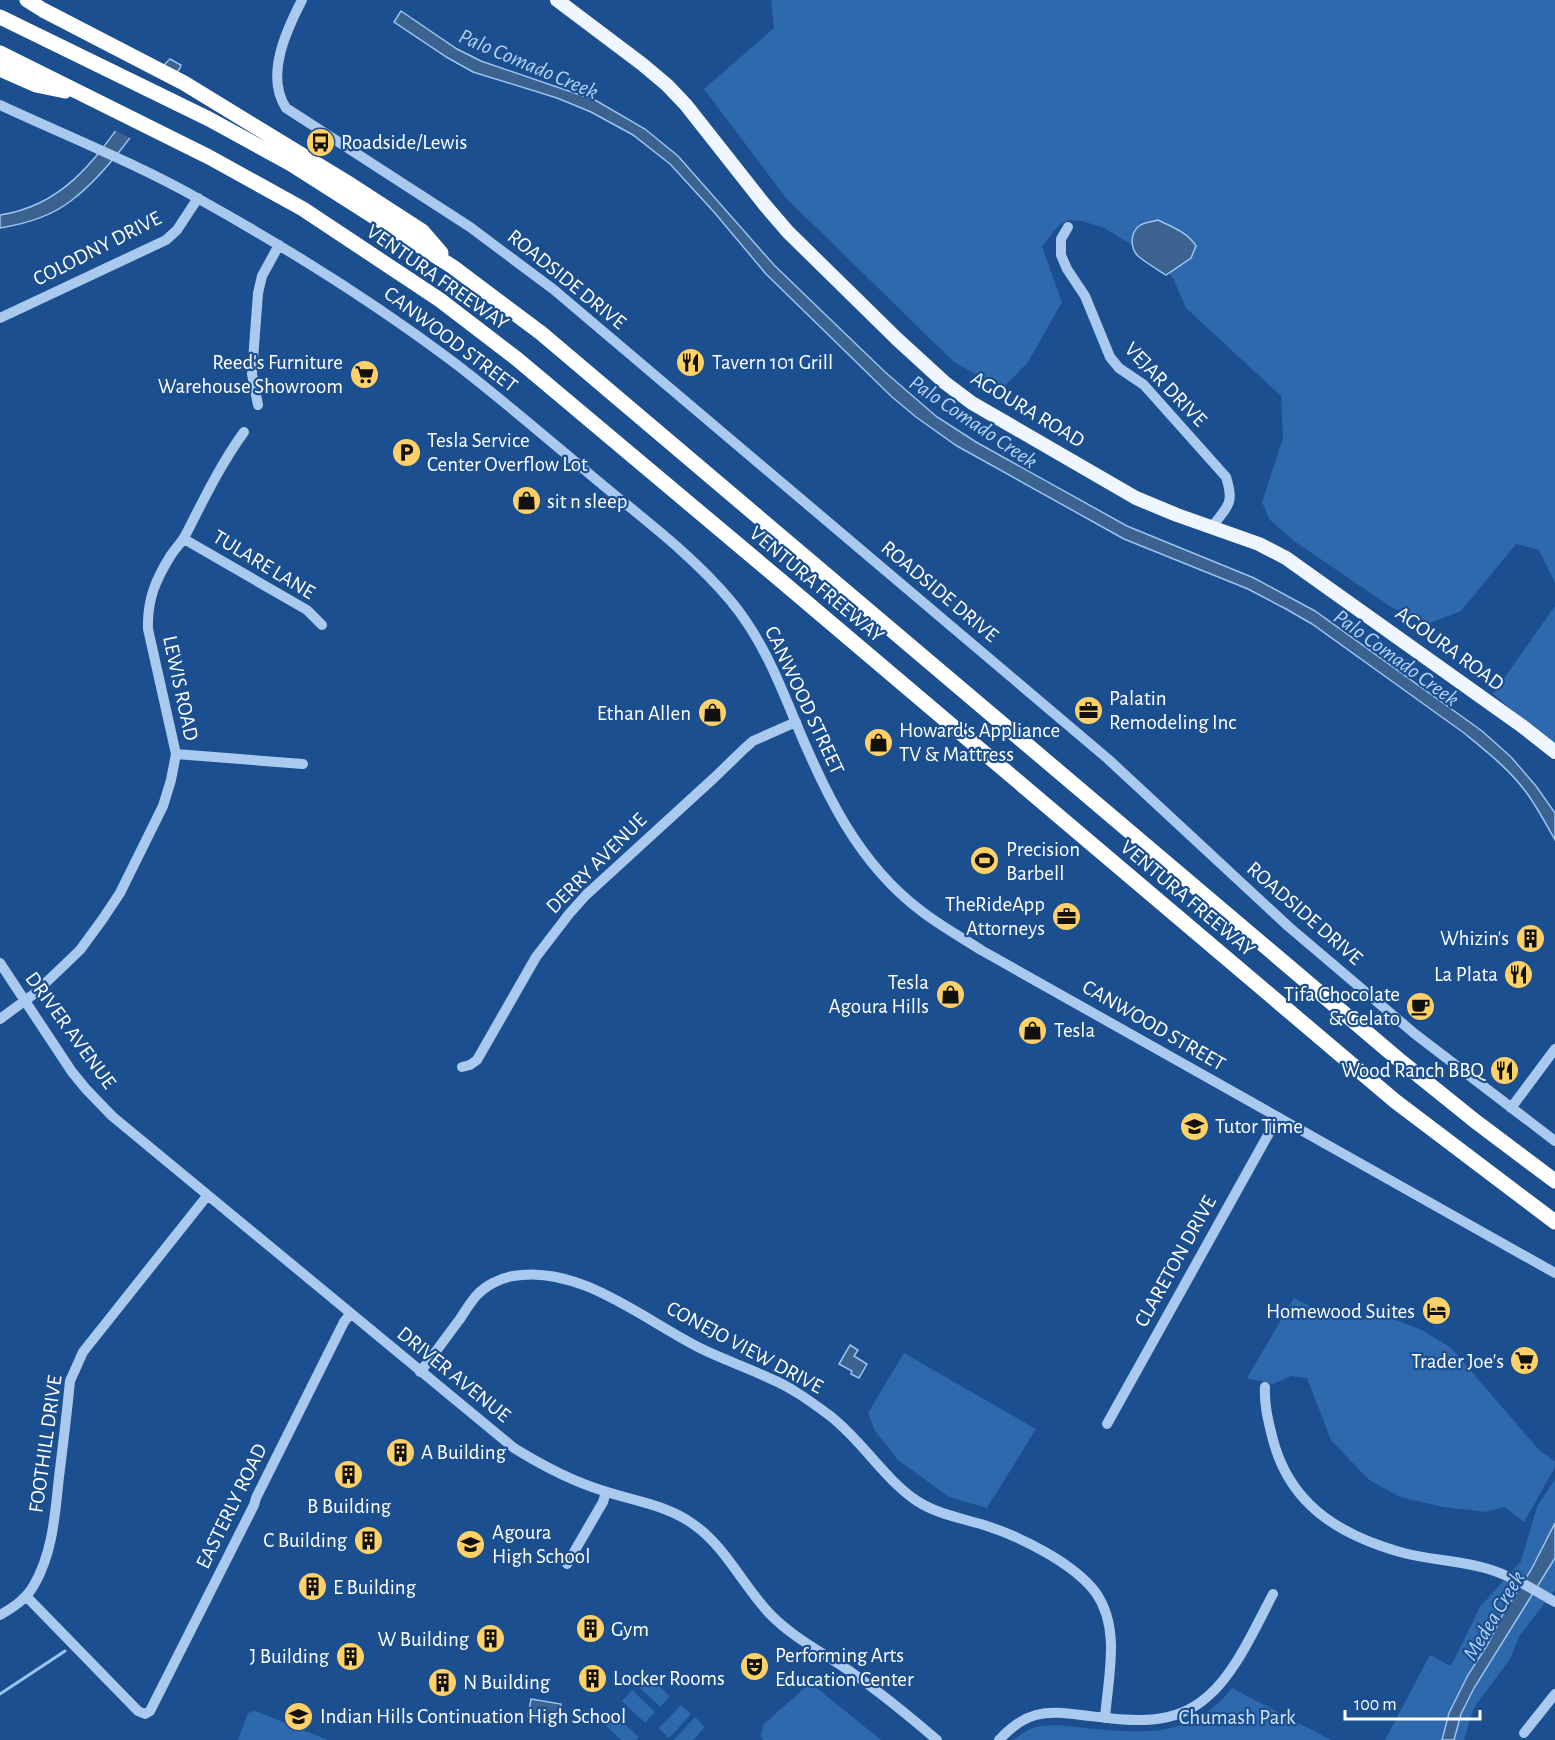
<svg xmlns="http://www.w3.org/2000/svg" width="1555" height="1740" font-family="'Alegreya Sans',sans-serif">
  <rect width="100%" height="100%" fill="#1b4f8f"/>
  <path fill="#2e69ad" d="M771,0H1555V583L1539,550L1516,544L1461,611L1427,624L1391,607L1294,541L1269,519L1262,502L1283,438L1281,396L1186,308L1173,278L1154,258L1104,228L1082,221L1069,220L1059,225L1042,246L1062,302L1028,362L1002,389L954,362L786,198L704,89L774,28Z
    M1555,606V745L1493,694Z
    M1294,1298L1335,1320H1363L1374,1312L1422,1330L1451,1348L1540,1451L1555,1461V1467L1524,1522L1505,1507L1486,1512L1443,1507L1400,1497L1369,1480L1331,1440L1307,1378L1291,1376L1273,1384L1247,1378Z
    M904,1353L1036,1429L987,1508L949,1497L898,1460L875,1431L868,1413Z
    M1555,1479V1590L1520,1635L1510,1659L1476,1705L1471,1716L1464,1740H1385L1430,1655L1451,1666L1480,1607L1521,1561L1537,1507Z
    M646,1674L670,1696L660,1707L637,1685Z
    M809,1684L813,1685L881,1740H763L761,1737L763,1725Z
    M1232,1688L1331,1740H1013C1019,1736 1026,1730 1033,1728C1050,1723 1066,1726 1084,1728C1142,1733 1191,1740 1232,1688Z
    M632,1690L655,1712L645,1723L622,1701Z
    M681,1705L691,1714L669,1738L659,1728Z
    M255,1711L328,1740H238L248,1713Z
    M615,1715L639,1737L636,1740H621L605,1725Z
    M695,1717L705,1727L693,1740H674Z"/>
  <path fill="#3c6290" stroke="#9cc4f0" stroke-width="1.5" d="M401,11L457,49L481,61L595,100L645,129L678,156L774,265L885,372L937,417L976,442L1127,526L1254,578L1315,611L1482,731L1511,757L1536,786L1555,813V840C1546,824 1537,807 1526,792C1509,769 1486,751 1464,733L1312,624L1286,609L1248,589L1124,539L957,446L916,417L892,397L766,274L714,212L670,164L633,135L591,112L557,98L473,72L448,58L394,22Z
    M170,59L181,65L180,68C149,110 113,169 72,200C52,216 25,224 0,228V215C73,204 103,146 144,92C152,81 160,68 170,59Z
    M1158,220C1172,227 1187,232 1196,246L1191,258L1166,275C1157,269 1146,263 1138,256C1130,248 1130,233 1139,226C1145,222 1152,222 1158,220Z
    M850,1345L858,1350L854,1356L867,1364L859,1378L851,1374L852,1371L839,1364Z
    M1555,1523V1558L1474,1688L1461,1714L1454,1740H1442L1449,1713L1468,1675L1488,1644L1503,1614L1531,1570Z
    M531,1699L561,1704L558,1722L528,1717Z"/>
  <path fill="#1b4f8f" d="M161,64L179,74L132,139L112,129Z"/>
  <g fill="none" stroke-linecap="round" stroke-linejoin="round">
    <path stroke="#9cc4f0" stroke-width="3" d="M0,1694L65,1651"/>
    <path stroke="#a9c9ee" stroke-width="10" d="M302,0C286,31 265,76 286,108L470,227L553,289L1108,759L1289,927L1415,1034L1555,1141
      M0,105C67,136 135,163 199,199C287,248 372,301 452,361C498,396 542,434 586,471C635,513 689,551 730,600C761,637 778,679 796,723C825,793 858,863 920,910C939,925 961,937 981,950L1555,1273
      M1068,227L1061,239V255L1067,269L1085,296L1110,357L1119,368L1144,385L1226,477C1235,505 1227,506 1212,527
      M0,318L166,240L177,230L198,198
      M258,405L252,374L258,293L262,276L279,245
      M184,539L307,610L322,625
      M176,754L303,764
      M0,963L72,1072L86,1089L112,1116L514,1448C543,1466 571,1481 604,1491C634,1501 667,1505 693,1524C726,1547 743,1586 770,1614C793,1638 824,1653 851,1672C881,1693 909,1716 937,1740
      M0,1019L34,994L80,950L102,920L120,893L163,806L171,780L176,754L148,629C147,599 156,579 171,555C175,549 181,543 185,536C203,501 220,465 244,432
      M462,1067L470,1065L477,1060L536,957L569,914L586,895L714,778L745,748L753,741L796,722
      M1511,1108L1555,1049
      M420,1372C434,1355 446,1337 460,1319C465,1311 470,1303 476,1296C485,1286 500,1278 513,1276C579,1264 644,1320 700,1348C722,1359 746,1367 769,1378C791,1387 810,1401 829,1415C862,1440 883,1478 917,1501C937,1514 961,1518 984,1525C1019,1536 1074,1563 1096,1593C1121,1629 1108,1677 1105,1718
      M1265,1387C1264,1404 1268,1420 1272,1436C1288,1503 1337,1534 1400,1552C1428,1560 1457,1560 1485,1568C1510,1575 1533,1589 1555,1602
      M1107,1424L1278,1117
      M567,1564L603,1502L606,1492
      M26,1596L138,1711L145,1714L150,1711L254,1505L256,1498L344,1322L350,1314
      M0,1615C14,1607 26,1599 34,1585C53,1552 55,1514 59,1477C63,1445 67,1413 70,1381L83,1352L207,1196
      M1524,1733L1555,1694
      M999,1740C1009,1729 1021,1719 1036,1715C1051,1711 1066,1713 1081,1715C1125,1720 1171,1729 1207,1697C1235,1674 1256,1626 1273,1594"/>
    <path stroke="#f0f6ff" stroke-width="14" d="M557,0L642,64L667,85L686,105L764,204L788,232L897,339L944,382L972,403L1136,498L1177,515L1259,544L1286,558L1522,726L1555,752"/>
    <path stroke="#fff" stroke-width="15" d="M27,0L43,10L184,83L351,185L422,231L441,253
      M0,17L209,119L291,164L453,267L541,333L1398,1059L1475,1121L1555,1181
      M0,53L209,157L303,209L440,300L517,359L779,579L1395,1101L1555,1222
      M0,69L36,85L65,91"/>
  </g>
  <defs>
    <symbol id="bus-disc" viewBox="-11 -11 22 22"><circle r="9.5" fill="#ffd166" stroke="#1b4f8f"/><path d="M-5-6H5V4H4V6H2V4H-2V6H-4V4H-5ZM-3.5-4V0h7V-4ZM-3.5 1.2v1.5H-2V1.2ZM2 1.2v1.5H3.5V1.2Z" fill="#111"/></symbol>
    <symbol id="restaurant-disc" viewBox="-11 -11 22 22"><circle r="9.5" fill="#ffd166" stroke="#1b4f8f"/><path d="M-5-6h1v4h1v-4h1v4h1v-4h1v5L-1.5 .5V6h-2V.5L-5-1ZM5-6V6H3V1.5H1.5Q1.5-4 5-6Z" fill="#111"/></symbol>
    <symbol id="supermarket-disc" viewBox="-11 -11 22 22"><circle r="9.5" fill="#ffd166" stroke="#1b4f8f"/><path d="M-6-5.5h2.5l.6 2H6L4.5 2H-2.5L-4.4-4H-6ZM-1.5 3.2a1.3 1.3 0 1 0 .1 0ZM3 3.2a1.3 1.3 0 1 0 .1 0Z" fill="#111"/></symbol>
    <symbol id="parking-disc" viewBox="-11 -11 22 22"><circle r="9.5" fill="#ffd166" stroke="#1b4f8f"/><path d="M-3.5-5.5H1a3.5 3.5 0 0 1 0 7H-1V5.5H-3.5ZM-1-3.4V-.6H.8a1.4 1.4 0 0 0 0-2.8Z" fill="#111"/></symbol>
    <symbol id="shop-disc" viewBox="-11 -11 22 22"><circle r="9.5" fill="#ffd166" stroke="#1b4f8f"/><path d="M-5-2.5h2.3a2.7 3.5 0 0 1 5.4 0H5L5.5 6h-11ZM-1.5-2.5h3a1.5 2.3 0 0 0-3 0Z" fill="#111"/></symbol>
    <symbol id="office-disc" viewBox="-11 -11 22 22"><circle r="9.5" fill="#ffd166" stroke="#1b4f8f"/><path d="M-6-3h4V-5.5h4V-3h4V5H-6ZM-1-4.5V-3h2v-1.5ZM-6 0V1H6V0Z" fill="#111"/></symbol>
    <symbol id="stadium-disc" viewBox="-11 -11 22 22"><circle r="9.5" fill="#ffd166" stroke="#1b4f8f"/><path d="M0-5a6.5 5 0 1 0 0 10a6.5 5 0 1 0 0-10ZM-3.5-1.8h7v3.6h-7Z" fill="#111"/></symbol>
    <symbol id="building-disc" viewBox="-11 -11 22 22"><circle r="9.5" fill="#ffd166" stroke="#1b4f8f"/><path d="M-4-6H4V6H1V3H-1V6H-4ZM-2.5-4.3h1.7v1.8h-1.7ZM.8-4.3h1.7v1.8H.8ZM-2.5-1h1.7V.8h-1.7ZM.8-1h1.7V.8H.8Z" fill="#111"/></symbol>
    <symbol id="cafe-disc" viewBox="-11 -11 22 22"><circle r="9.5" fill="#ffd166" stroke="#1b4f8f"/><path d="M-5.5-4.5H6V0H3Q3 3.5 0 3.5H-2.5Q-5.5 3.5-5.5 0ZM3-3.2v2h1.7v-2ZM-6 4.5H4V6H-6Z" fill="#111"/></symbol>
    <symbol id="school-disc" viewBox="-11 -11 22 22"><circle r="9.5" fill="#ffd166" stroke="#1b4f8f"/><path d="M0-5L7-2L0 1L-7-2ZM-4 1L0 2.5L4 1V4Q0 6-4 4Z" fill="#111"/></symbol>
    <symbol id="hotel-disc" viewBox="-11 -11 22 22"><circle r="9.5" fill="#ffd166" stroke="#1b4f8f"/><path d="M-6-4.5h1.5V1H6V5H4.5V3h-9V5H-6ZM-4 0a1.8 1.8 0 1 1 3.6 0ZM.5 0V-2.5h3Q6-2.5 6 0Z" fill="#111"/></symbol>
    <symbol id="theatre-disc" viewBox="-11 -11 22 22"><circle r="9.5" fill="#ffd166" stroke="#1b4f8f"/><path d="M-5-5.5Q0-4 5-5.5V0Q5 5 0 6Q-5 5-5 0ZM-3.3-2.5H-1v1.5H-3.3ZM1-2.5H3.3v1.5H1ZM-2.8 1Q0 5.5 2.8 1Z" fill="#111"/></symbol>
  </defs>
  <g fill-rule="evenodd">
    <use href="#bus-disc" x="304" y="126" width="33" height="33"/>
    <use href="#restaurant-disc" x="674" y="346" width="33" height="33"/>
    <use href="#supermarket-disc" x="348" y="358" width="33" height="33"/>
    <use href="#parking-disc" x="390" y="436" width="33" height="33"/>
    <use href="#shop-disc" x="510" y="484" width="33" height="33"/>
    <use href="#office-disc" x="1072" y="694" width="33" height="33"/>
    <use href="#shop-disc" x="696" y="696" width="33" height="33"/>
    <use href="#shop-disc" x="862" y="726" width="33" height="33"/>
    <use href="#stadium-disc" x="968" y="844" width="33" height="33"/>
    <use href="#office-disc" x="1050" y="900" width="33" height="33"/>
    <use href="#building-disc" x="1514" y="922" width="33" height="33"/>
    <use href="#restaurant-disc" x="1502" y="958" width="33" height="33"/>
    <use href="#shop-disc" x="934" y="978" width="33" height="33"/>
    <use href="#cafe-disc" x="1404" y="990" width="33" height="33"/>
    <use href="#shop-disc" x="1016" y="1014" width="33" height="33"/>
    <use href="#restaurant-disc" x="1488" y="1054" width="33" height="33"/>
    <use href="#school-disc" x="1178" y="1110" width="33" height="33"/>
    <use href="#hotel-disc" x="1420" y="1294" width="33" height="33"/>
    <use href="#supermarket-disc" x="1508" y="1344" width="33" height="33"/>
    <use href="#building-disc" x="384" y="1436" width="33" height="33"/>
    <use href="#building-disc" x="332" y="1458" width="33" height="33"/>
    <use href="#building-disc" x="352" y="1524" width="33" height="33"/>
    <use href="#school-disc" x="454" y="1528" width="33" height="33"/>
    <use href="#building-disc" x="296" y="1570" width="33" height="33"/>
    <use href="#building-disc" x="574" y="1612" width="33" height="33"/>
    <use href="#building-disc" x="474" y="1622" width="33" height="33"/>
    <use href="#building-disc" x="334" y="1640" width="33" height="33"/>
    <use href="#theatre-disc" x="738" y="1650" width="33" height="33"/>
    <use href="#building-disc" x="576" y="1662" width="33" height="33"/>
    <use href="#building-disc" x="426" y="1666" width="33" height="33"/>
    <use href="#school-disc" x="282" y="1700" width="33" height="33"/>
  </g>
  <g text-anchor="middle" stroke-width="4.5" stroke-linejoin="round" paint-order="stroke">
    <g font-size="21" fill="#fff" stroke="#1b4f8f" text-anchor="start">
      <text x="341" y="149">Roadside/Lewis</text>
      <text x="343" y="369" text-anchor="end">Reed's Furniture<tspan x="343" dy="24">Warehouse Showroom</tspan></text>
      <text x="712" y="369">Tavern 101 Grill</text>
      <text x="427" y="447">Tesla Service<tspan x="427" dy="24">Center Overflow Lot</tspan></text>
      <text x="547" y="508">sit n sleep</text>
      <text x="1109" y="705">Palatin<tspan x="1109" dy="24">Remodeling Inc</tspan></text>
      <text x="691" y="720" text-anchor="end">Ethan Allen</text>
      <text x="899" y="737">Howard's Appliance<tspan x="899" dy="24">TV &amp; Mattress</tspan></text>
      <text x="1006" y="856">Precision<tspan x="1006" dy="24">Barbell</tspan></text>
      <text x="1045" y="911" text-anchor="end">TheRideApp<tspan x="1045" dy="24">Attorneys</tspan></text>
      <text x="1509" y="945" text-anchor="end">Whizin's</text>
      <text x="1498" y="981" text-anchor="end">La Plata</text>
      <text x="929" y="989" text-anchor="end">Tesla<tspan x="929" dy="24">Agoura Hills</tspan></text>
      <text x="1400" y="1001" text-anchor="end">Tifa Chocolate<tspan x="1400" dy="24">&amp; Gelato</tspan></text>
      <text x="1054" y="1037">Tesla</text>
      <text x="1484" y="1077" text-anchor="end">Wood Ranch BBQ</text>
      <text x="1215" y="1133">Tutor Time</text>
      <text x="1415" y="1318" text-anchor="end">Homewood Suites</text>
      <text x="1504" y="1368" text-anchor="end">Trader Joe's</text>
      <text x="421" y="1459">A Building</text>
      <text x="349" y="1513" text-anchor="middle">B Building</text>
      <text x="492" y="1539">Agoura<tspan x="492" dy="24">High School</tspan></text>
      <text x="347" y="1547" text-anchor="end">C Building</text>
      <text x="333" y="1594">E Building</text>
      <text x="611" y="1636">Gym</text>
      <text x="469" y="1646" text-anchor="end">W Building</text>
      <text x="775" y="1662">Performing Arts<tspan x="775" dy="24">Education Center</tspan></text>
      <text x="329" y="1663" text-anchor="end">J Building</text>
      <text x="613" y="1685">Locker Rooms</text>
      <text x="463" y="1689">N Building</text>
      <text x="320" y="1723">Indian Hills Continuation High School</text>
    </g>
    <g font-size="21" fill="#fff" stroke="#1b4f8f">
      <text transform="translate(97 248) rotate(-27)" y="7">COLODNY DRIVE</text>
      <text transform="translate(438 277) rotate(35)" y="7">VENTURA FREEWAY</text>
      <text transform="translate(567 279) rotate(39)" y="7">ROADSIDE DRIVE</text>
      <text transform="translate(451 339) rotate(37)" y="7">CANWOOD STREET</text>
      <text transform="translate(1166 384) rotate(46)" y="7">VEJAR DRIVE</text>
      <text transform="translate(1028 409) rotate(31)" y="7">AGOURA ROAD</text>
      <text transform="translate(264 564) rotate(31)" y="7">TULARE LANE</text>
      <text transform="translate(817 584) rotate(40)" y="7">VENTURA FREEWAY</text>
      <text transform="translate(940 591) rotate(40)" y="7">ROADSIDE DRIVE</text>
      <text transform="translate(1450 648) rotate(36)" y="7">AGOURA ROAD</text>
      <text transform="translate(181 688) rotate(78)" y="7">LEWIS ROAD</text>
      <text transform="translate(805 700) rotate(65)" y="7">CANWOOD STREET</text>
      <text transform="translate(596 863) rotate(-45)" y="7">DERRY AVENUE</text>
      <text transform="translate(1188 898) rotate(40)" y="7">VENTURA FREEWAY</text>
      <text transform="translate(1305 913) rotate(41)" y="7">ROADSIDE DRIVE</text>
      <text transform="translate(1154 1025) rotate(30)" y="7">CANWOOD STREET</text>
      <text transform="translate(71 1030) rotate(54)" y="7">DRIVER AVENUE</text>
      <text transform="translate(1175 1261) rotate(-61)" y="7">CLARETON DRIVE</text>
      <text transform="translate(745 1347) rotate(28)" y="7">CONEJO VIEW DRIVE</text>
      <text transform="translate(454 1374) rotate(39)" y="7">DRIVER AVENUE</text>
      <text transform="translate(45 1444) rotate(-82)" y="7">FOOTHILL DRIVE</text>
      <text transform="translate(231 1506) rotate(-64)" y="7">EASTERLY ROAD</text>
    </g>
    <g font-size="21" fill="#cfe3fa" stroke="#1b4f8f">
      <text x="1237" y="1724">Chumash Park</text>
    </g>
    <g font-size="22" font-style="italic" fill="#b5d3f5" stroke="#1b4f8f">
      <text transform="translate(529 63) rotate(23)" y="8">Palo Comado Creek</text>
      <text transform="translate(974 421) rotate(34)" y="8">Palo Comado Creek</text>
      <text transform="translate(1397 657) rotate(36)" y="8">Palo Comado Creek</text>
      <text transform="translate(1493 1615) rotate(-59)" y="8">Medea Creek</text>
    </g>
  </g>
  <path d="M1345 1710v9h135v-9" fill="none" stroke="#ffffff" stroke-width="3"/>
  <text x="1354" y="1710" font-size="18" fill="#ffffff" stroke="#1b4f8f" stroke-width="4.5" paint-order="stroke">100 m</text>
</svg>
